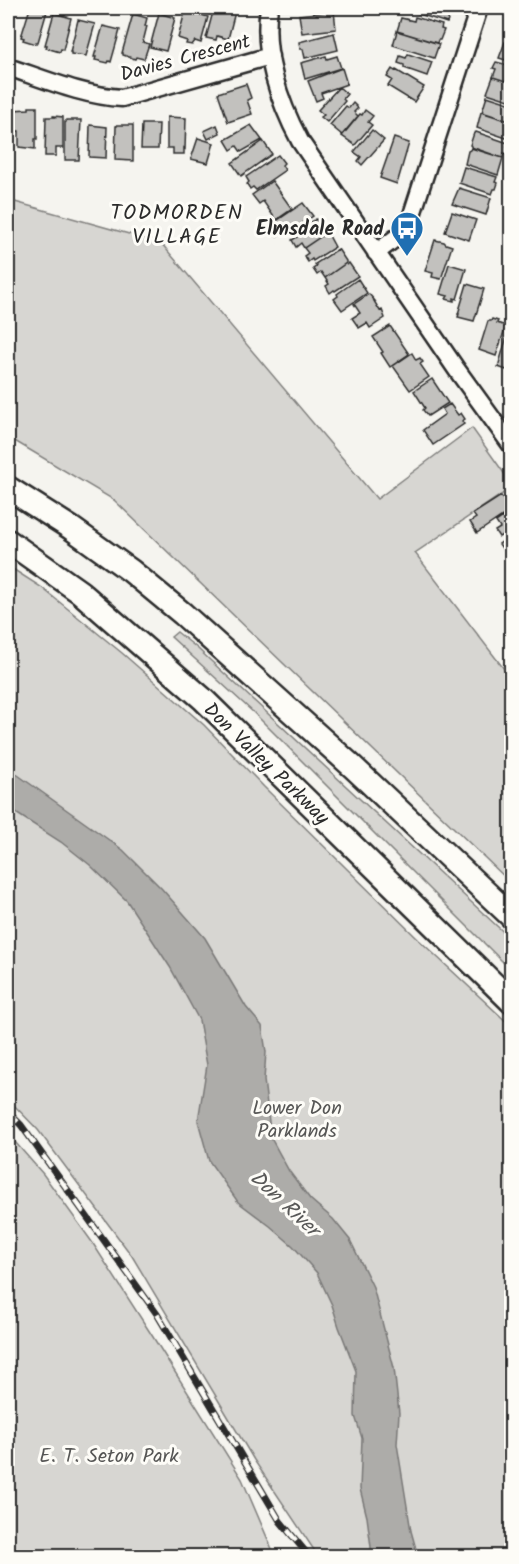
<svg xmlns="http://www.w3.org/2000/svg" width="519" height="1564" font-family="Kalam,sans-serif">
  <rect width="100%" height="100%" fill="#f5f4ef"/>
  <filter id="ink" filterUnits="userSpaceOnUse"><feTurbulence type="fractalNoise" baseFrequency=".0167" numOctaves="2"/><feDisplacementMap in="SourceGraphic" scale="12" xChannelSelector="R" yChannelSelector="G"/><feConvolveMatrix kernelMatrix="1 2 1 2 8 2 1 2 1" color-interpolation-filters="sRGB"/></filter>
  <g filter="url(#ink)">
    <path fill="#d7d6d2" stroke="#81807e" stroke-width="1.5" d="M8,200L161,243L377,499L472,428L511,483V488L415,553L511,678V883L114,500L8,437Z
      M8,566L41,587L122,653L204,725L264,787L419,940L511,1026V1556H318L254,1460L132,1256L38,1130L8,1099Z
      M177,632L197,648L511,939V970L254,713L171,637Z
      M8,1134L43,1174L92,1242L153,1337L242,1479L275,1556H8Z"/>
    <path fill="#adaca9" stroke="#797877" stroke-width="1.5" d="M8,768L123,850L162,889L205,938L246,1007L262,1026L266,1052L264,1080L271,1138L289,1171L310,1199L333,1219L350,1240L373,1287L394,1368L399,1413L397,1444L411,1531L418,1556H371V1547L367,1517L360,1489L362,1438L355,1416L356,1371L339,1327L332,1305L317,1273L293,1246L270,1226L238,1202L209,1161L198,1121L207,1065L199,1020L170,967L127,901L90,865L61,842L8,808Z"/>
    <path fill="#c2c1be" stroke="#2b2b2b" stroke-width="1.5" d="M30,8L47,11L38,42H36V44L23,40L24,38L21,37Z
      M186,8H204L202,15L208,17L201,43L195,41L192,45L186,44L187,41L178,38Z
      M214,8H236L228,39L217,36L216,40L206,38Z
      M418,8H452L447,23L416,13Z
      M334,11L336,29L302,33L299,15Z
      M54,13L71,18L63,50L61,49L60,52L46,48L47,45H45Z
      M159,13L175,18L166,51L150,47Z
      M133,14L147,18L145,26H147L143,42L149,44L144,59L136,57L135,59L123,55V53H122Z
      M415,17L442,25L441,29L444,30L440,40H438L437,43L397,31L401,18L414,21Z
      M78,20L95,24L86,56L71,54V52H70Z
      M103,26L120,30L111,62L109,61L108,63L95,60L96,57H94Z
      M397,31L439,44L434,58L393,45Z
      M334,33L338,50L305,58L303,49H300L299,42Z
      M505,42L512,44V62L499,58Z
      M408,54L432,62L427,76L404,68V65L398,63L400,56L406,58Z
      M326,56L327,59L337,56L341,68L305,79L301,63Z
      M496,62L512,66V83L493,77L496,69L493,68Z
      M342,68L347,84L321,93L323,98L316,101L308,81Z
      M392,69L395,71L396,70L424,87L414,102L388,86L392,80L387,77Z
      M493,77L512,83V101L487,93Z
      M246,84L251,98L247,100L252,114L228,122L218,93Z
      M339,87L347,94L343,99L345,101L327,122L321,117L324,115L318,110Z
      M487,96L512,104V122L482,112Z
      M353,103L358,108L354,112L358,116L342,135L330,125L346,106L349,108Z
      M29,107H37V139H35V149L19,147V131H12V110L29,109Z
      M8,110H11V147H8Z
      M365,110L373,116L368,122L372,125L355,145L342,136L360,114L362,115Z
      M481,112L512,122V135H510L509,139L477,128Z
      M54,116L63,117V148H56V156H45L46,117H55Z
      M167,117L186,118L185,149L184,148V154H173V148H167Z
      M66,120H81L79,160H65V122H66Z
      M142,124H159L158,149H141Z
      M90,125L107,127L106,158L89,157Z
      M117,125H133V161L115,160L116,126H117Z
      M217,125L220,133L208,139L204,131Z
      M251,125L262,140L241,152L237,146L231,150L225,140Z
      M372,130L384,140L362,165L358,161L361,157L354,152Z
      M476,132L508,143L507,147L509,148L507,154L504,153L503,158L471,147V146L470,145L474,133Z
      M198,138L214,143L208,163L191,159Z
      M394,138L409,143L397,184L380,178Z
      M263,141L272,154L241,176L232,163Z
      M471,148L503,158L498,175L465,164L468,151L470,150Z
      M278,155L284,163L282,165L285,170L256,190L253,187L250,189L247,184L249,182L246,177Z
      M464,167L497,177L495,182L498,183L496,189H494L492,194L459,183Z
      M272,181L292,209L276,220L263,201L259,204L252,195Z
      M459,188L491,198L486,215L452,204Z
      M303,203L313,216L285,235L282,232L277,236L273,229L278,226L275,222Z
      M452,212L476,220L469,240L445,232Z
      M316,219L326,233L304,248L301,243L296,247L292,240L297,237L294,233Z
      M326,233L327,235L328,234L335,247L313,261L312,259L308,262L304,256L308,253L304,248Z
      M435,240L444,242L446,244L452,246L441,279L432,277L433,273L425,271Z
      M338,249L346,261V263L325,278L321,272L317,275L313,269L317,266L315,264Z
      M346,263L347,265L349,263L358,276L335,291L334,290L330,293L326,286L329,284L325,278Z
      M449,264L466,269L457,299L454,298V301L446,299L448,296L440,294Z
      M358,279L367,293L342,310L334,299L338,296L337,294Z
      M467,284L484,289L474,321L458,317L459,314H458Z
      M369,294L375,301H374L380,311L382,310L385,318L370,328L367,323L359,328L352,318L360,313L354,304Z
      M492,319L498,321L497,323L506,326L496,356L479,350L488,321H491Z
      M390,326L409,354L390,367L381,353L383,352L373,337Z
      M510,330H512V372L498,367L507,336H508Z
      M412,353L416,360L420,358L423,362L420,364L429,377L410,390L393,366Z
      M432,379L448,403L428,416L423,410L425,408L414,391Z
      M450,404L458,415L461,413L465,419L462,421L464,424L433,445L423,430L445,414L442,409Z
      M501,496L511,510L477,533L470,522L476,518L473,514Z
      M512,511V530L499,537L495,531L500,528L496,522Z
      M512,535V556L509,558L499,544Z"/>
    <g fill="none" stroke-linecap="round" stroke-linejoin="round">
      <defs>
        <path id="minor" d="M269,8C262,52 279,102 300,141L457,370L512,446
          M8,67C44,79 84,96 122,98L270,56
          M376,253L405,231L409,224L479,8"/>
        <path id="highway" d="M8,488L71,528L131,571L183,614L353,767L512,917
          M8,541L80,592L203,699L512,1002"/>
      </defs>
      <use href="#minor" stroke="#2b2b2b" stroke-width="21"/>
      <use href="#highway" stroke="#2b2b2b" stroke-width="27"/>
      <use href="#minor" stroke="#fdfcf7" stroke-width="16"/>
      <use href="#highway" stroke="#fdfcf7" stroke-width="22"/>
      <defs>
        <path id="rail" d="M8,1112L21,1125L157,1314L280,1521L309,1556"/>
      </defs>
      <use href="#rail" stroke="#2b2b2b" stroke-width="7"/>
      <use href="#rail" stroke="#fdfcf7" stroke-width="4.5" stroke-dasharray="14" stroke-linecap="butt"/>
    </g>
  </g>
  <defs>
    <symbol id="bus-pin" viewBox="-11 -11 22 30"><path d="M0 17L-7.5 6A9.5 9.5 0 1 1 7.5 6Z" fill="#1f6fb2" stroke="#fdfcf7"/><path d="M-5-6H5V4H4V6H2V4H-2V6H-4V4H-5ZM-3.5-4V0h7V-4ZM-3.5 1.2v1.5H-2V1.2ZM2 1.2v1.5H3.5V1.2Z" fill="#fff"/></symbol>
  </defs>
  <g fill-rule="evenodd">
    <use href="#bus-pin" x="388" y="209" width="38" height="52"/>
  </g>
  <g text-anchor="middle" stroke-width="6" stroke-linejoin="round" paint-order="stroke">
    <g font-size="20" fill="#2b2b2b" stroke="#fdfcf7">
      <text transform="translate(185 57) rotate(-15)" y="7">Davies Crescent</text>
      <text transform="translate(267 763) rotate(44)" y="7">Don Valley Parkway</text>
    </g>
    <g font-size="20" font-weight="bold" fill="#2b2b2b" stroke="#fdfcf7" text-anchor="end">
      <text x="384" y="235">Elmsdale Road</text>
    </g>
    <g font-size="20" fill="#565655" stroke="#fdfcf7">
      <text x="297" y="1114">Lower Don<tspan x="297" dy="23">Parklands</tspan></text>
      <text x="109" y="1462">E. T. Seton Park</text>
    </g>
    <g font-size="21" letter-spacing="1.5" fill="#2b2b2b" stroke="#fdfcf7">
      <text x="177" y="219">TODMORDEN<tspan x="177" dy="24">VILLAGE</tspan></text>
    </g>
    <g font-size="21" font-style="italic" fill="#585857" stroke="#fdfcf7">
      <text transform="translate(285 1203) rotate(43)" y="7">Don River</text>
    </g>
  </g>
  <rect width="519" height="1564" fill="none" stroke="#fdfcf7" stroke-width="30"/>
  <rect x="15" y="15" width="489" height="1534" fill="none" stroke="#2b2b2b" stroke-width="2" filter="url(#ink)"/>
</svg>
